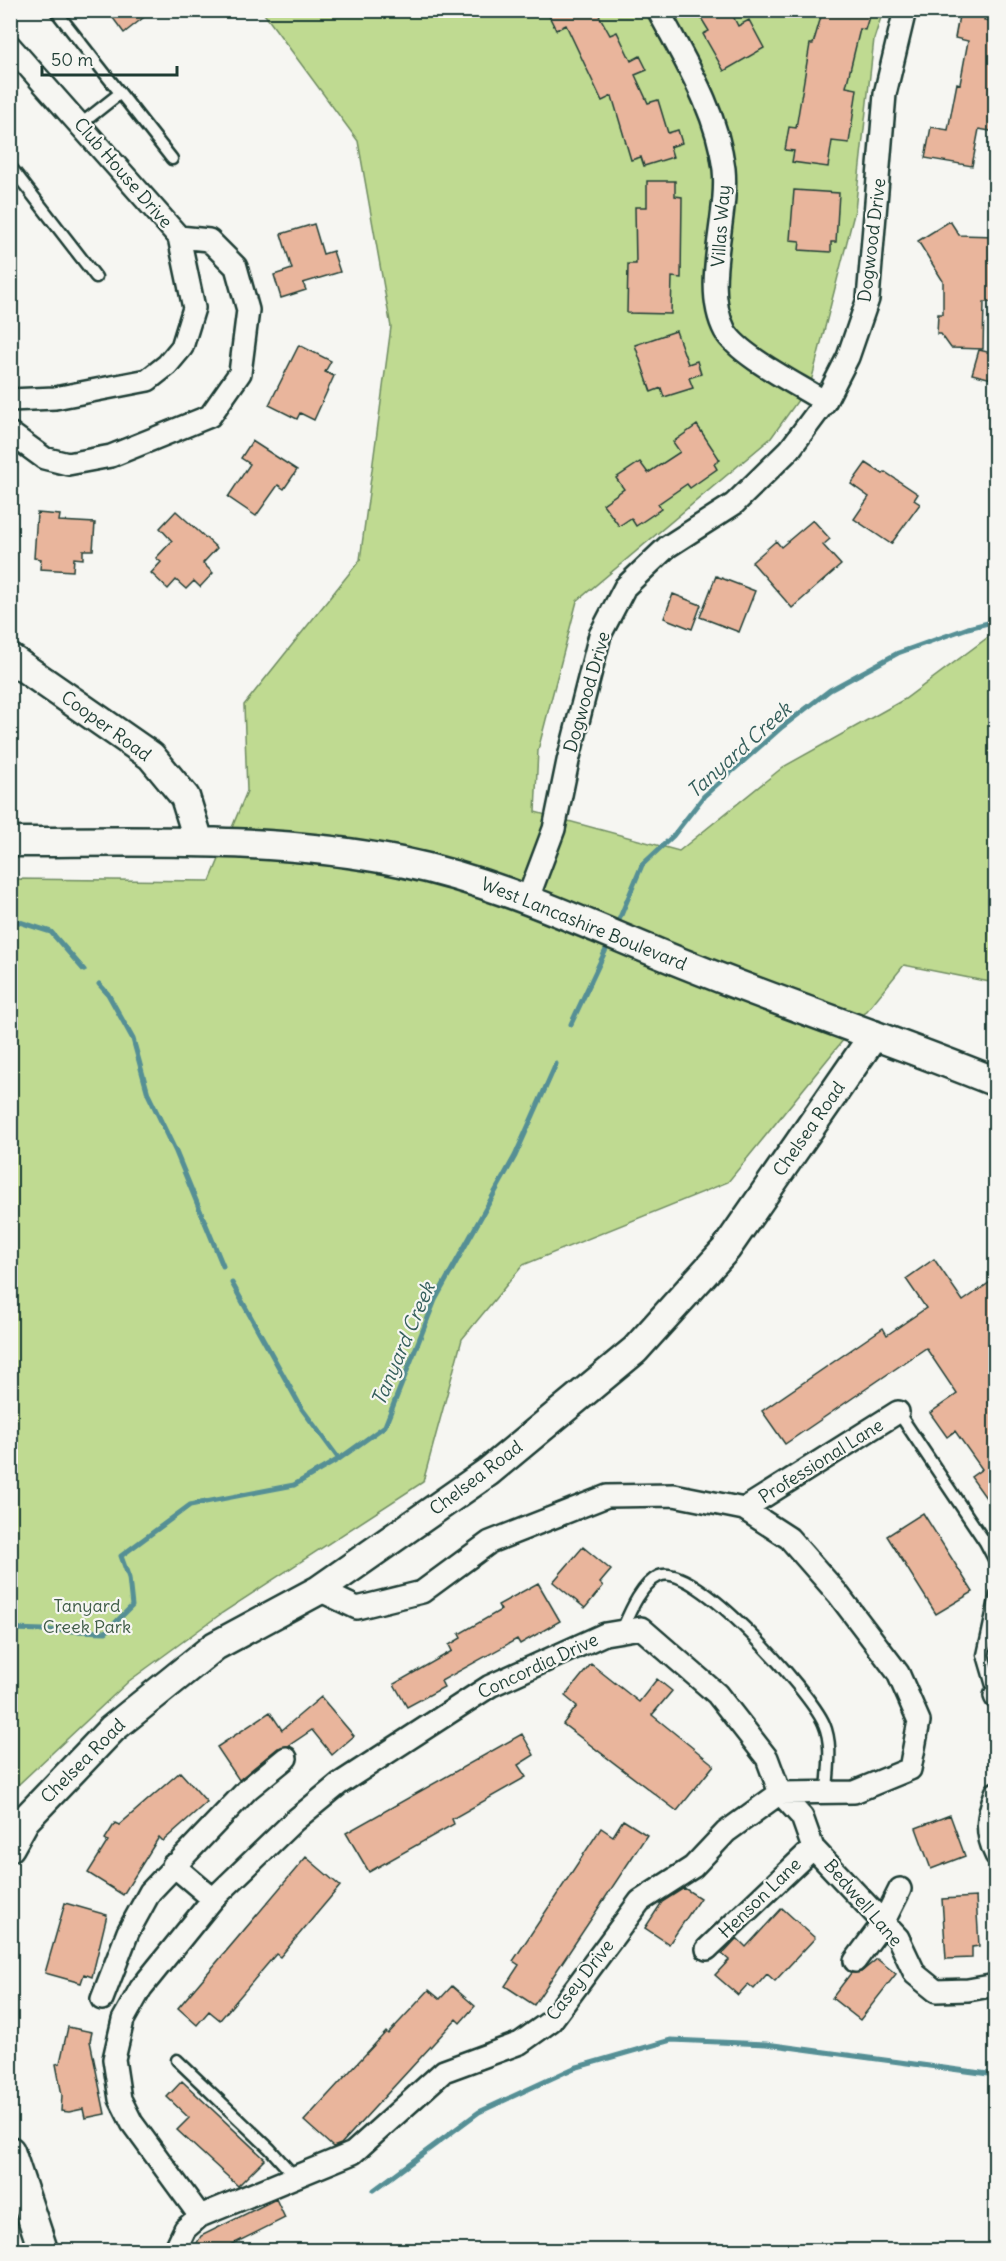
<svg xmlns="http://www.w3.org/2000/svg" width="1006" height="2261" font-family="Delius,sans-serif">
  <rect width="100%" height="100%" fill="#f6f6f2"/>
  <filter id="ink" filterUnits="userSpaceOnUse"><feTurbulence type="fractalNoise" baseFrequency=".0167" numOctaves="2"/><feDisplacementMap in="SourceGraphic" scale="12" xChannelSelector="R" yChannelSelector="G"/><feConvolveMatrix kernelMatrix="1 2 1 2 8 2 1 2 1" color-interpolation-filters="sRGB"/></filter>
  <g filter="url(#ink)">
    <path fill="#bfda91" stroke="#6f8c62" stroke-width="1.5" d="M262,11H883L874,39L855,210L811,382L771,438L577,601L538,750L535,812L679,851L783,767L905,699L995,632V983L904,965L728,1182L523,1265L462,1339L423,1482L222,1613L129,1681L19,1784L11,1795V879L210,881L247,791L244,705L360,560L391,327L358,141Z"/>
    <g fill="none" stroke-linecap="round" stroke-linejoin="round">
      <path stroke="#548f95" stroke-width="5" d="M10,919L51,932L84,970
        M616,927L642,865L673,836L704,796L782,727L830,690L898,653L968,628L996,621
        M99,984L108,994L133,1039L148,1094L176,1152L223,1266
        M571,1024L610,941
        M232,1283L302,1409L339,1459
        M10,1633L13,1629L106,1632L132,1606L129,1578L121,1556L190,1505L294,1485L339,1459L385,1426L435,1300L515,1156L556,1064
        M374,2190L479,2112L574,2068L671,2040L766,2044L996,2075"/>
    </g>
    <path fill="#e9b59c" stroke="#1f3d34" stroke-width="1.5" d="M107,10H153L124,33Z
      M546,10H596L610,35L617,32L631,61L640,56L647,70L635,75L648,103L658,100L668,133L678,130L682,143L670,147L673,157L644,166L641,157L631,160L612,96L602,101L566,25L556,30Z
      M713,10H730L738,26L749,20L764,48L724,71L703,34L709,31L701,18Z
      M823,10H871L865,30L860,29L846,87L857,89L849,143L832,141L828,167L792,162L794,151L785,150L789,127L796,128L810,44H813Z
      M960,10L986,13L984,20L996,22V132L979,129L972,166L925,158L931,127L948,130L957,83L960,84L968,41L955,38Z
      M647,181H675V196L682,197L681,278L672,277L671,314L627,313L628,264H636L635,207H647Z
      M794,190L839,193L836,242H831V252L799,250L800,241L790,240Z
      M950,221L959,235L996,236L995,302H984L983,349L951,348L941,334H937L938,314H943V281L918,241Z
      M314,224L323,254L333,251L340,272L303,283L306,290L281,298L274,275L292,269L281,234Z
      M676,331L688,364L697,361L701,374L689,378L693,388L664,397L661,388L651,392L635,345Z
      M299,345L331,361L325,372L334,376L314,420L300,413L297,419L269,405Z
      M979,350L996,354V380L972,374Z
      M697,425L720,460L714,464L717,469L690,488L687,484L658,504L661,509L636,526L631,518L619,526L603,504L624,489L616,478L640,462L648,473L680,452L673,442Z
      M252,441L297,470L284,489L278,485L256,516L228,497L250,464L241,458Z
      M866,463L883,474L885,472L918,494L914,500L920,504L891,544L854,519L869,497L851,484Z
      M176,511L217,548L203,563L213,573L200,587L194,581L186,589L176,580L168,589L151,573L161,562L156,558L172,541L160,528Z
      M37,513L60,515L59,521L95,523L93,550H83V559L74,558L73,571L40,569L41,559L34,558Z
      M813,520L830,539L823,545L841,565L792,608L752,562L776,541L781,547Z
      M716,576L755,591L739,632L700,617Z
      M673,594L701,605L692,629L664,618Z
      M934,1259L963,1301L996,1278V1512L971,1477L982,1469L955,1431L947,1437L930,1413L957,1394L926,1348L785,1444L762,1411L883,1328L887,1335L926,1308L906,1279Z
      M923,1513L973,1592L936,1614L887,1536Z
      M583,1547L611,1570L600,1583L603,1586L585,1608L553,1582Z
      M538,1583L560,1621L520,1644L517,1639L441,1681L444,1687L407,1707L394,1684L452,1651L449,1645L461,1638L459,1634L501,1610L498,1605Z
      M591,1664L639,1702L657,1679L672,1691L652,1715L714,1765L677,1811L563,1724L577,1706L565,1696Z
      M321,1697L354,1736L332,1755L312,1730L288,1746L278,1748L239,1780L217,1747L270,1712L282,1730Z
      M522,1734L534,1755L518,1765L526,1777L452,1819L454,1824L369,1872L346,1833Z
      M180,1772L207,1802L163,1841L159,1837L123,1895L88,1873L108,1841L105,1839L115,1823L119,1825Z
      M950,1815L965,1856L931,1869L916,1828Z
      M623,1820L647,1835L534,2005L505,1986L519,1965L513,1961L601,1828L613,1836Z
      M306,1857L340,1886L280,1957L276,1954L220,2020L209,2011L197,2025L178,2008Z
      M684,1888L700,1898L669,1944L645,1928L662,1902Z
      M976,1897L979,1946L972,1947V1958L946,1959L942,1899Z
      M65,1903L107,1915L92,1977L84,1974L81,1983L45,1973Z
      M782,1908L815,1938L775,1981L767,1974L754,1989L748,1984L738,1995L715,1975L729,1960L722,1954L737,1938L746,1947Z
      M877,1959L896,1974L860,2020L832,1998L851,1973L861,1972Z
      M452,1986L475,2006L460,2023L456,2019L341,2144L333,2147L304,2121L386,2032L388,2034L429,1990L440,1999Z
      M68,2027L92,2032L90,2041L105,2114L85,2118L83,2109L69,2112L61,2111L62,2095L56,2064L60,2063Z
      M182,2081L265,2159L238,2186L177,2130L189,2118L167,2097Z
      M276,2199L285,2218L221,2250H193L201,2236Z"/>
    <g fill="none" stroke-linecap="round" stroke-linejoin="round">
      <defs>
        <path id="lane" d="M55,10L172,159
          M81,124L119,94
          M10,166L96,277
          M898,1412L985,1542L996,1563
          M621,1632C629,1614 640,1585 659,1576C694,1560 811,1693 824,1724C833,1745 828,1770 827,1792
          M995,1696L983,1655L996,1595
          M177,2060L270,2149L294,2176"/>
        <path id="street" d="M658,10C685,61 717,111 724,169C729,218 701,286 725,331C739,356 799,385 825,402
          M10,46L179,237L194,308L182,347L167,365L148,380L55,398L10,400
          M10,433L44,458L68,464L111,456L210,416L240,373L248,310L236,267L209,240L179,237
          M528,898L554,829L568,761L600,635L625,587L667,547L734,504L790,449L825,402L848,357L868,299L885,94L905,10
          M744,1509L898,1412
          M319,1590L357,1608L422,1592L490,1542L607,1496L674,1495L744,1509L789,1538L838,1594L898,1673L919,1721L910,1769L854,1792L780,1793
          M995,1696L996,1698
          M996,1793C987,1816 985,1833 996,1855
          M173,1865L213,1899
          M707,1949L813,1848
          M855,1961L883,1923L900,1889
          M102,1999L128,1932L150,1892L248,1789L286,1758
          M200,2216L132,2123L120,2099L114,2059L123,2020L141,1988L213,1899L294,1821L339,1784L490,1686L605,1634L641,1628L717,1694L767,1758L780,1793L802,1817L813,1848L898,1938L915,1974L936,1991L968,1990L996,1985
          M175,2250L185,2229L200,2216L353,2153L444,2071L520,2043L551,2021L640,1901L693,1867L726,1832L780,1793"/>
        <path id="secondary" d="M10,658L151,756L185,797L199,842
          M10,842C141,842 273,836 401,862C504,883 595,929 692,967C792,1007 895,1041 996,1082
          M10,1847L25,1820L112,1729L215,1646L319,1590L488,1472L635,1350L726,1249L874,1035
          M10,2151L43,2250"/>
      </defs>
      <use href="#lane" stroke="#1f3d34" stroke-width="15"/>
      <use href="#street" stroke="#1f3d34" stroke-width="26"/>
      <use href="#secondary" stroke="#1f3d34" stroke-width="33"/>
      <use href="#lane" stroke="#f6f6f2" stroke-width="10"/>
      <use href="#street" stroke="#f6f6f2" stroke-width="21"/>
      <use href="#secondary" stroke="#f6f6f2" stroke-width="28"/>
    </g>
  </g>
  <g text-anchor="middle" stroke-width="4.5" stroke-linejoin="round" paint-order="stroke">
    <g font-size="18" fill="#1f3d34" stroke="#f6f6f2">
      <text transform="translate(123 173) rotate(49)" y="6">Club House Drive</text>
      <text transform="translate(721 226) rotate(-86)" y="6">Villas Way</text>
      <text transform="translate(872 240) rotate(-83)" y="6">Dogwood Drive</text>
      <text transform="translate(587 692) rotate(-74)" y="6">Dogwood Drive</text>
      <text transform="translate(106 726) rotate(36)" y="6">Cooper Road</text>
      <text transform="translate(584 924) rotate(22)" y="6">West Lancashire Boulevard</text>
      <text transform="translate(809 1129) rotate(-55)" y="6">Chelsea Road</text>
      <text transform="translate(821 1461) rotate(-32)" y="6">Professional Lane</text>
      <text transform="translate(476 1478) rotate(-37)" y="6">Chelsea Road</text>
      <text transform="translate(538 1666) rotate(-25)" y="6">Concordia Drive</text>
      <text transform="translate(83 1761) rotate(-45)" y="6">Chelsea Road</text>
      <text transform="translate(760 1898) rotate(-44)" y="6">Henson Lane</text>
      <text transform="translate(863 1903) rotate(49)" y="6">Bedwell Lane</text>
      <text transform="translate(580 1980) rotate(-52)" y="6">Casey Drive</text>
    </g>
    <g font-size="18" fill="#3f5c47" stroke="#f6f6f2">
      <text x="87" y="1612">Tanyard<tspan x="87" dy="21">Creek Park</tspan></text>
    </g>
    <g font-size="20" font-style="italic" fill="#355f5c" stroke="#f6f6f2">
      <text transform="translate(739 750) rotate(-42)" y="7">Tanyard Creek</text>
      <text transform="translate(403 1344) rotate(-67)" y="7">Tanyard Creek</text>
    </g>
  </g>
  <rect width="1006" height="2261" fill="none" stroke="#f6f6f2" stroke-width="36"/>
  <rect x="18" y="18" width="970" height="2225" fill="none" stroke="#1f3d34" stroke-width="2" filter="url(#ink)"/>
  <path d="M42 66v9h135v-9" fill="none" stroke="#1f3d34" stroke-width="3"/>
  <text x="51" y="66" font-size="18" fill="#1f3d34" stroke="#f6f6f2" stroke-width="4.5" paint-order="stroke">50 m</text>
</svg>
